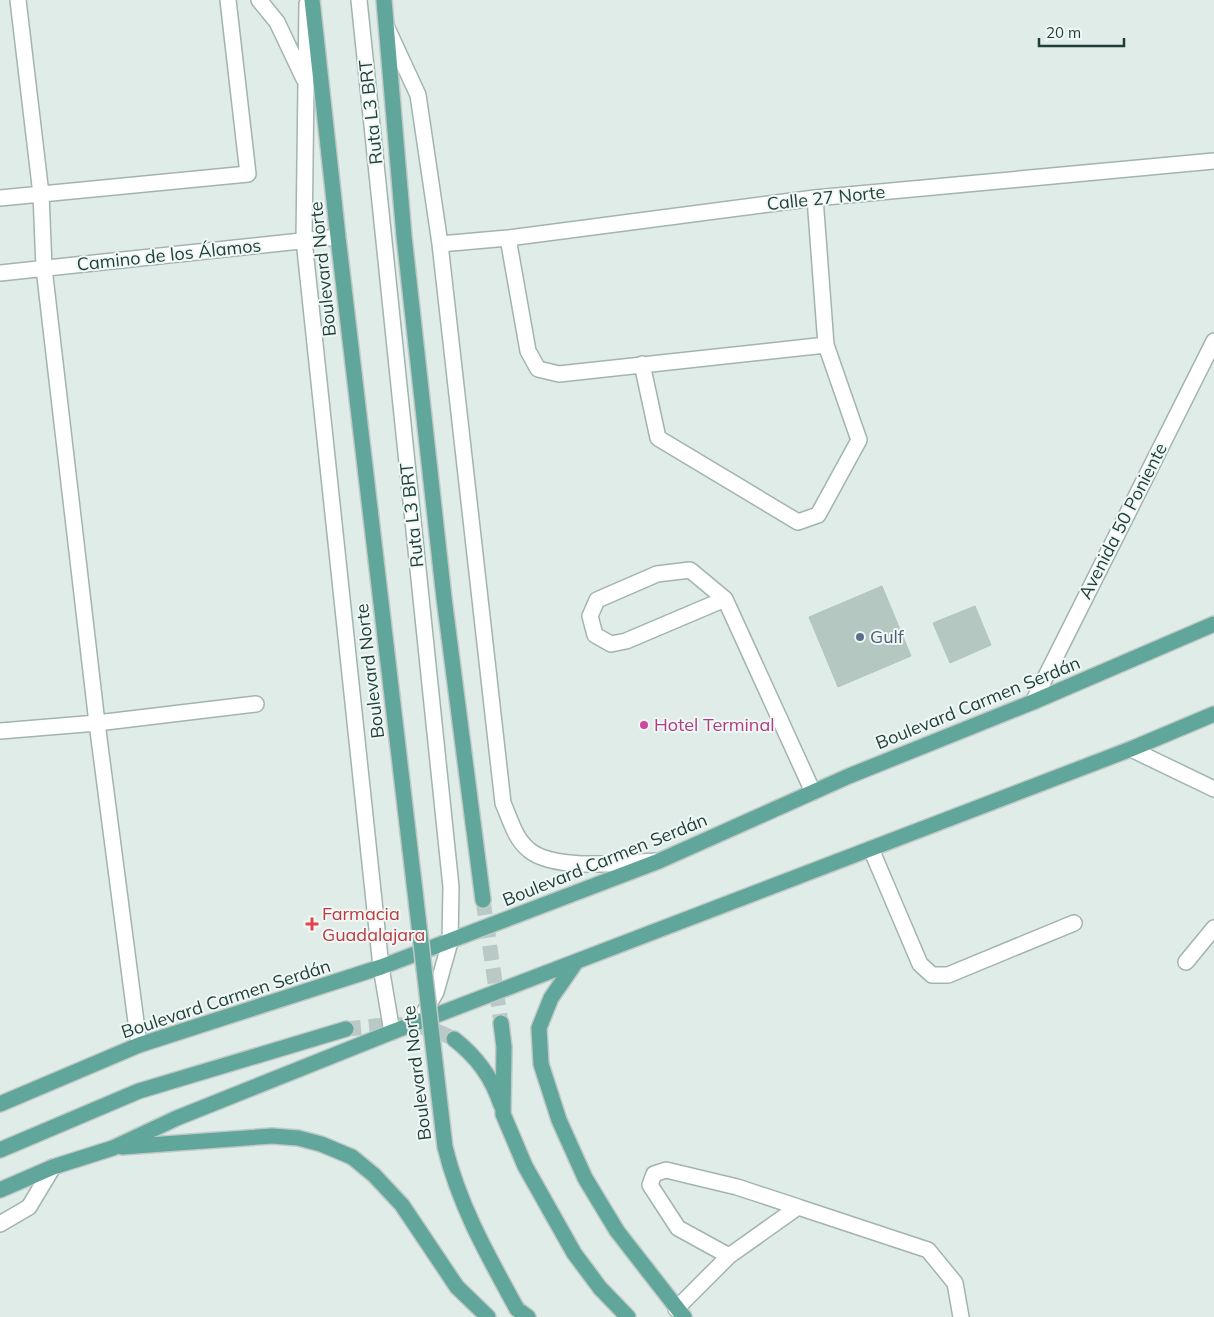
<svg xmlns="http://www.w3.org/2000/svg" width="1214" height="1317" font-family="Mulish,sans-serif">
  <rect width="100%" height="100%" fill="#e0ece8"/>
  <path fill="#b5c7c1" stroke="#b1c6c0" d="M882,586L911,656L838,687L809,617Z
    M975,606L991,645L950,663L933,623Z"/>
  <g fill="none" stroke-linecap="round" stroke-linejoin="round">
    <path stroke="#b9c9c5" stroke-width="15" stroke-dasharray="15 8" stroke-linecap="butt" d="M483,900L501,1023
      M346,1029C389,1025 414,1018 454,1039"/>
    <defs>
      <path id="minor" d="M18,0L41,194L44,268L97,723L139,1045
        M259,0L277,22L304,79
        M359,0L451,887L450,942L436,992L425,1011
        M307,4L304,240L381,967L392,1032
        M387,28L418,95L440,244L503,803C510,819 515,839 529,850C554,871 623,863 655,861
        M0,198L248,174L228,0
        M508,238L528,351L538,369L559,374L826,345L815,198
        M440,244L508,238L815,198L1214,161
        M0,273L338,237
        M642,364L658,438L798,522L818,515L859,440L826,345
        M725,599L626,641L611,644L595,635L590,616L597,600L657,574L690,570L725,599L813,792
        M1033,702L1214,341
        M0,731L97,723L256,704
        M1131,749L1214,789
        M871,849L920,964L932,975H948L1074,923
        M1186,962L1214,928
        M0,1224L29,1207L53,1167
        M729,1256L678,1228L650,1185L654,1174L666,1170L737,1187L798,1207
        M676,1309L729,1256L798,1207L928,1250L955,1283L961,1317"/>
      <path id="major" d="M312,0L338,237L410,849
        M384,0L404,236L444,598L483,900
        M576,962L551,998L539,1028L541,1064L559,1120L585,1178L617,1231L684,1317
        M501,1023L504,1047L503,1114L525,1166L574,1253L600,1288L628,1317
        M454,1039C477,1057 492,1077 501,1105
        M0,1104L139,1045L381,967L659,861L849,776L1033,702L1214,624
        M122,1147L272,1136L298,1138L321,1144L352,1157L374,1175L402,1205L457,1287L488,1317
        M0,1150L139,1091L346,1029
        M0,1190L53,1167L113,1148L177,1118L392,1032L1131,749L1214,714
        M517,1309L528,1317"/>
    </defs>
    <use href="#minor" stroke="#a2b4b0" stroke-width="18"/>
    <use href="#major" stroke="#c0c9c8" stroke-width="18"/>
    <use href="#minor" stroke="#fff" stroke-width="15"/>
    <use href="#major" stroke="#60a69a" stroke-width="15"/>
    <defs>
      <path id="major-bridge" d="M410,849L445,1147C459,1205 488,1256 517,1309"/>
    </defs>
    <use href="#major-bridge" stroke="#c0c9c8" stroke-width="18" stroke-linecap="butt"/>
    <use href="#major-bridge" stroke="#60a69a" stroke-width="15"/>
  </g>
  <circle fill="#5c6f8a" stroke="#f0f8f5" stroke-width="2" cx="860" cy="637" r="5"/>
  <circle fill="#d1479c" stroke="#f0f8f5" stroke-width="2" cx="644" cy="725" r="5"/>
  <path fill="#e0444e" stroke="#f0f8f5" stroke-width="2" d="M309.5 916.5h5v5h5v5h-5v5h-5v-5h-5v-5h5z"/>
  <g text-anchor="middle" stroke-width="4" stroke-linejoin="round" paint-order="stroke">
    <g font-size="18" fill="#1f3e39" stroke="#f0f8f5">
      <text transform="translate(371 112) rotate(-96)" y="6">Ruta L3 BRT</text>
      <text transform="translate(826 198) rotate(-6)" y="6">Calle 27 Norte</text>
      <text transform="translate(169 255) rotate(-6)" y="6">Camino de los Álamos</text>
      <text transform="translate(323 269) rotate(-96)" y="6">Boulevard Norte</text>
      <text transform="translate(412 515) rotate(-96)" y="6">Ruta L3 BRT</text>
      <text transform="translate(1123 521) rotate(-63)" y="6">Avenida 50 Poniente</text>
      <text transform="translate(370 671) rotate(-97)" y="6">Boulevard Norte</text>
      <text transform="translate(978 703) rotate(-22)" y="6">Boulevard Carmen Serdán</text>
      <text transform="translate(605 860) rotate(-22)" y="6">Boulevard Carmen Serdán</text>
      <text transform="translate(226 999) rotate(-18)" y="6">Boulevard Carmen Serdán</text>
      <text transform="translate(417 1073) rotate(-97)" y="6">Boulevard Norte</text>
    </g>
    <g font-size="18" fill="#4e5e75" stroke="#f0f8f5" text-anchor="start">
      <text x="870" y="643">Gulf</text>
    </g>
    <g font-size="18" fill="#b23c85" stroke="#f0f8f5" text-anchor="start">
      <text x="654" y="731">Hotel Terminal</text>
    </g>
    <g font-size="18" fill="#be3a42" stroke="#f0f8f5" text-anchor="start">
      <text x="322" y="920">Farmacia<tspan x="322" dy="21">Guadalajara</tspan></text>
    </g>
  </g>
  <path d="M1039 38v8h85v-8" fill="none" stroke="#1f3e39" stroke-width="2.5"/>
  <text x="1046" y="38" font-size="15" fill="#1f3e39" stroke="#f0f8f5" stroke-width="4" paint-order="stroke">20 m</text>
</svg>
